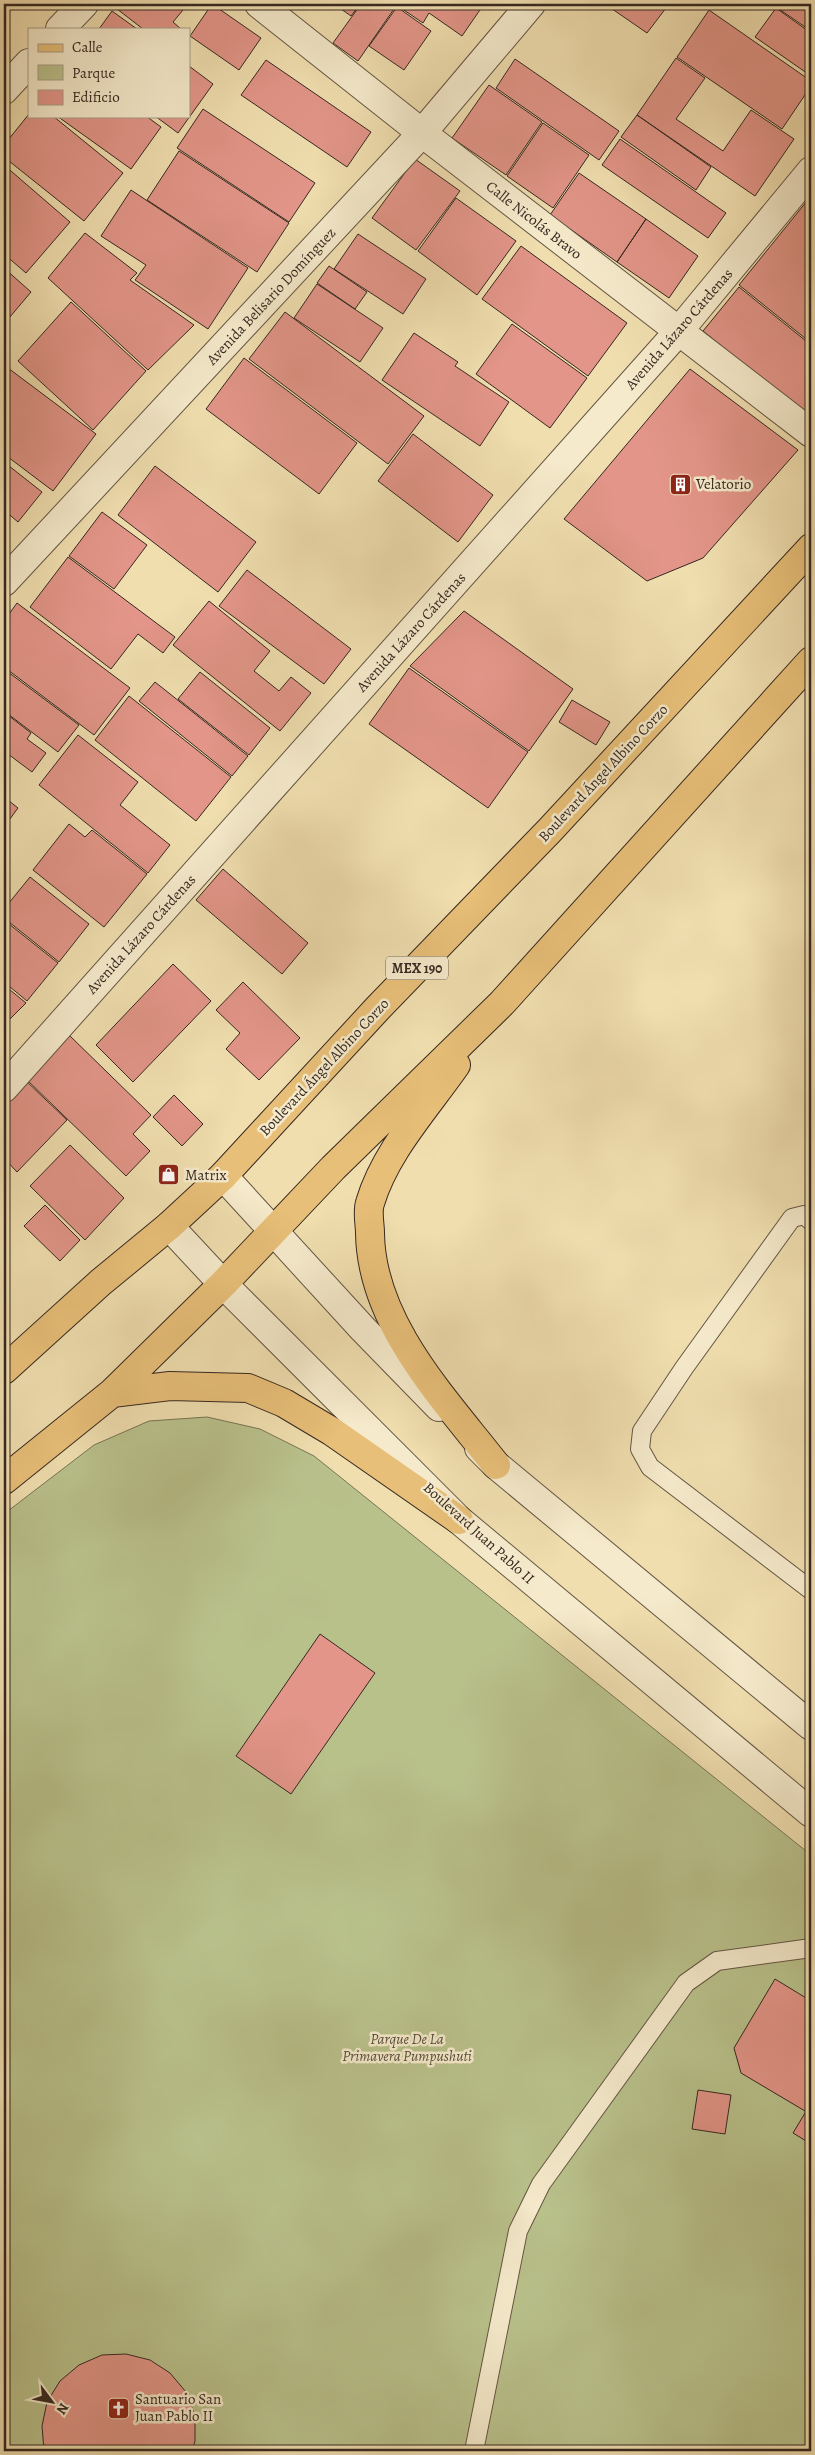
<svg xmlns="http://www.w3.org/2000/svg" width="815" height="2455" font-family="Alegreya,serif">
  <rect width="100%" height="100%" fill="#f0deaf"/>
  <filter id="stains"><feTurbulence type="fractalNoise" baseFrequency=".004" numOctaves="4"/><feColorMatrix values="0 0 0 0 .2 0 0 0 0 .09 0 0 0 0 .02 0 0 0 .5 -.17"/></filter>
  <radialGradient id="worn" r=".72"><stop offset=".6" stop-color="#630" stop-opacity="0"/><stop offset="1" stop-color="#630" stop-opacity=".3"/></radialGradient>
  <path fill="#b9c18b" stroke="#777456" d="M207,1417L260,1429L314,1456L811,1855V2451H4V1514L94,1445L149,1421Z"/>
  <path fill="#e29588" stroke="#352821" d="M121,4H188L173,22L181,29H143L117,9Z
    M212,4L261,38L239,70L190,36Z
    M334,4H360L351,16Z
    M361,4H392L396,6L358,61L333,43Z
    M395,4H484L462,36L429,13L423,23Z
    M605,4H669L647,33Z
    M778,4H811V31L776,7Z
    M397,7L431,31L404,70L369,46Z
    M776,8L811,33V76L755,37Z
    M709,10L811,81V86L782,129L677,57Z
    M112,11L137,29H99Z
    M676,58L705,78L676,119L723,151L751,110L794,139L755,196L637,115Z
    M515,59L619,131L599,160L496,88Z
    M266,60L371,132L347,167L241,95Z
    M189,66L213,84L178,133L155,116H189Z
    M489,85L542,122L506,175L452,138Z
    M203,109L315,183L289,222L177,148Z
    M29,114V116H53L123,173L84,221L4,157V145Z
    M637,115L711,167L696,190L621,137Z
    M57,116H146L161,127L131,169Z
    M543,123L589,155L553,208L507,176Z
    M620,139L726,213L708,238L602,165Z
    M179,151L289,223L257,272L147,200Z
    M415,159L460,191L416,250L372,218Z
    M4,165L70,222L26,273L4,254Z
    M579,173L646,219L617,262L550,215Z
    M131,190L248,268L208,329L135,280L146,265L101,236Z
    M811,196V343L739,285Z
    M456,198L516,241L477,295L418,251Z
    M646,219L698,256L669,298L617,262Z
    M85,233L137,273L130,280L194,325L148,370L48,278Z
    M358,234L426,279L403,314L334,269Z
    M521,246L627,323L588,376L482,299Z
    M329,266L367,292L355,309L317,283Z
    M4,268L31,292L4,324Z
    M317,284L383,328L360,362L294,318Z
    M739,287L811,345V418L703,331Z
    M71,302L146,371L93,430L18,361Z
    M285,312L424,416L388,464L249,359Z
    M512,324L587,378L550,428L476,374Z
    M414,333L458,362L455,366L509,402L480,446L382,380Z
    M244,358L357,443L319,494L206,409Z
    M4,365L96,434L53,491L4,454Z
    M690,369L798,450L703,558L647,581L564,519Z
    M413,434L493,495L458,542L378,481Z
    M4,462L42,492L18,522L4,510Z
    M155,466L256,542L218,592L118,515Z
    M102,512L147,545L114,589L69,556Z
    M68,557L175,637L163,653L138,634L111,669L30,607Z
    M247,570L351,649L324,684L219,606Z
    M209,601L270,651L254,671L279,691L291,677L311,693L280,731L173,645Z
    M17,603L130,688L94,735L4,667V621Z
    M464,611L573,689L529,751L410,666Z
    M409,668L528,752L488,808L369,724Z
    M4,669L79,725L58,752L4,711Z
    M200,672L270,728L249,755L178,699Z
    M155,682L248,756L232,776L139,701Z
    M129,696L231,777L196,821L95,740Z
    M572,700L610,722L596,745L559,722Z
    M4,712L31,733L27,739L46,753L32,772L4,751Z
    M78,735L138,782L120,805L170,845L148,873L39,785Z
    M4,797L18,808L4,827Z
    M69,824L85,837L92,830L147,874L104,927L33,870Z
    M223,869L308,943L282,974L196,900Z
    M30,877L89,924L59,962L4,918V909Z
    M4,920L58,963L27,1001L4,982Z
    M173,964L211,1001L133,1082L96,1045Z
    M243,982L300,1038L259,1080L226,1049L240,1033L216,1010Z
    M4,985L26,1003L4,1025Z
    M68,1034L151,1115L133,1134L150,1151L126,1176L25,1078Z
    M24,1079L67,1120L17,1172L4,1158V1099Z
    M174,1095L203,1124L182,1146L153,1117Z
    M70,1145L124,1198L85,1240L30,1186Z
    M45,1205L80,1240L60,1261L24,1226Z
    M320,1634L375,1673L291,1794L236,1756Z
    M775,1979L811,2001V2101L805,2111L741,2073L734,2048Z
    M698,2090L731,2095L725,2134L692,2129Z
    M811,2103V2144L793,2133Z
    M126,2354L150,2360L170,2373L186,2392L195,2415V2441L192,2451H44L42,2426L47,2402L60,2381L79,2365L102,2355Z"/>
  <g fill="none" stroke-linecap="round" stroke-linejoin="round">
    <defs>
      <path id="service" d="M811,1221L804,1215L792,1218L684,1368L642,1431L640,1449L650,1467L811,1590
        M474,2451L518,2231L541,2184L686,1983L717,1961L811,1948"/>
      <path id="minor" d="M259,4L422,133L811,433
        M60,29L84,4
        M4,90L29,63
        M4,582L422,133L531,4
        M4,1088L678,332L811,171"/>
      <path id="tertiary" d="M223,1176L363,1329L439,1407
        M169,1226L223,1284L459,1520L811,1813
        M479,1448L496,1465L811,1726"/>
      <path id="primary" d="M456,1065C426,1108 385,1152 370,1203C367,1212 370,1224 370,1233C371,1323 444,1398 496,1465
        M4,1370L101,1282L169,1226L223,1176L377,1009L550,830L811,548
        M112,1393L170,1386L248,1388L284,1403L331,1431L459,1520
        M4,1480L112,1393L223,1284L333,1168L502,1003L811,661"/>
    </defs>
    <use href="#service" stroke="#645644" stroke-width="20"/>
    <use href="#minor" stroke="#645644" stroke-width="30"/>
    <use href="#tertiary" stroke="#645644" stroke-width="30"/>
    <use href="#primary" stroke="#352821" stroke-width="30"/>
    <use href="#service" stroke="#f5eacb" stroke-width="18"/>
    <use href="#minor" stroke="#f5eacb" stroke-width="28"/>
    <use href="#tertiary" stroke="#f5eacb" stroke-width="28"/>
    <use href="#primary" stroke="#e8bf78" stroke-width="28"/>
  </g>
  <defs>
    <symbol id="building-square" viewBox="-11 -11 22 22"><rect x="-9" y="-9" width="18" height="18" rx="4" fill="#8f2418" stroke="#f5eacb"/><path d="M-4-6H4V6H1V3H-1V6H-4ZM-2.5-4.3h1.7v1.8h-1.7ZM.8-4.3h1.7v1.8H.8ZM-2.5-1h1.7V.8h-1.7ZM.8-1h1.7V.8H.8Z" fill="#fff"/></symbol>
    <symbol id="shop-square" viewBox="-11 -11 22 22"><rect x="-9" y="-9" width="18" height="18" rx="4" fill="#8f2418" stroke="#f5eacb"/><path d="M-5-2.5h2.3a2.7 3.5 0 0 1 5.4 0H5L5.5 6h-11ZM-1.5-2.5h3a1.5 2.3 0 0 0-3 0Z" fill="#fff"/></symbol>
    <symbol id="church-square" viewBox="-11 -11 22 22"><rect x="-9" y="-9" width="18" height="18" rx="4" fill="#8f2418" stroke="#f5eacb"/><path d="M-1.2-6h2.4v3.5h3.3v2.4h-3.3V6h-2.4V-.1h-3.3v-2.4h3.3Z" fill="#fff"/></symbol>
  </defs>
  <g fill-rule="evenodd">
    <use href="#building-square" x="668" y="472" width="25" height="25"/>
    <use href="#shop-square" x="156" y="1162" width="25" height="25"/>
    <use href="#church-square" x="106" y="2396" width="25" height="25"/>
  </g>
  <g text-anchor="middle" stroke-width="5" stroke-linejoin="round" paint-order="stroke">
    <rect fill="#f5eacb" stroke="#6f6254" stroke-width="1" x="386" y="956.5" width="62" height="23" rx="4"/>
    <g font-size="14" font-weight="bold" fill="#352821">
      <text x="417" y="973">MEX 190</text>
    </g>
    <g font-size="15" fill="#352821" stroke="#f5eacb">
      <text transform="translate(534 220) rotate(38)" y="5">Calle Nicolás Bravo</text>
      <text transform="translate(271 296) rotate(-47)" y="5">Avenida Belisario Domínguez</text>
      <text transform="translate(679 329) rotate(-49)" y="5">Avenida Lázaro Cárdenas</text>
      <text transform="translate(411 632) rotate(-48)" y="5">Avenida Lázaro Cárdenas</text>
      <text transform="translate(603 773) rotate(-47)" y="5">Boulevard Ángel Albino Corzo</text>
      <text transform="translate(141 934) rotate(-48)" y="5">Avenida Lázaro Cárdenas</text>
      <text transform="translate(324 1067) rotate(-47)" y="5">Boulevard Ángel Albino Corzo</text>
      <text transform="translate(479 1533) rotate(42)" y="5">Boulevard Juan Pablo II</text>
    </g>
    <g font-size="15" fill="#352821" stroke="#f5eacb" text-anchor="start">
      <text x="696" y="489">Velatorio</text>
      <text x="185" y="1180">Matrix</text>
      <text x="135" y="2404">Santuario San<tspan x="135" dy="17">Juan Pablo II</tspan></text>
    </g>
    <g font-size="15" font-style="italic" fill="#564e3c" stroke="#f5eacb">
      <text x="407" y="2044">Parque De La<tspan x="407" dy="17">Primavera Pumpushuti</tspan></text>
    </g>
  </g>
  <rect width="815" height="2455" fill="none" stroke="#f0deaf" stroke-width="20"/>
  <rect x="5" y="5" width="805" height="2445" fill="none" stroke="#352821" stroke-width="2.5"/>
  <rect x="10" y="10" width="795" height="2435" fill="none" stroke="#352821"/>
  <rect x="28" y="28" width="162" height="90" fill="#f5eacb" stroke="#a89c87"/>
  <rect x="38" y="44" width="25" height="8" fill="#e8bf78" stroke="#a89c87"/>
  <text x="72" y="52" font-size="15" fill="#352821">Calle</text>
  <rect x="38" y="65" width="25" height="15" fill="#b9c18b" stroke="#a89c87"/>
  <text x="72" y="78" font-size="15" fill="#352821">Parque</text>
  <rect x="38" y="90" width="25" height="15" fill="#e29588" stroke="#a89c87"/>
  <text x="72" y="102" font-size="15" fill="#352821">Edificio</text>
  <g transform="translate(52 2402) rotate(122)" stroke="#f5eacb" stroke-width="4" paint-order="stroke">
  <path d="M0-4L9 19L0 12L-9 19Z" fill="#352821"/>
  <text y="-8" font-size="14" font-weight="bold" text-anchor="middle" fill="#352821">N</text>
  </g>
  <rect width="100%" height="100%" filter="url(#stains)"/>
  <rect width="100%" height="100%" fill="url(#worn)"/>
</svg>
